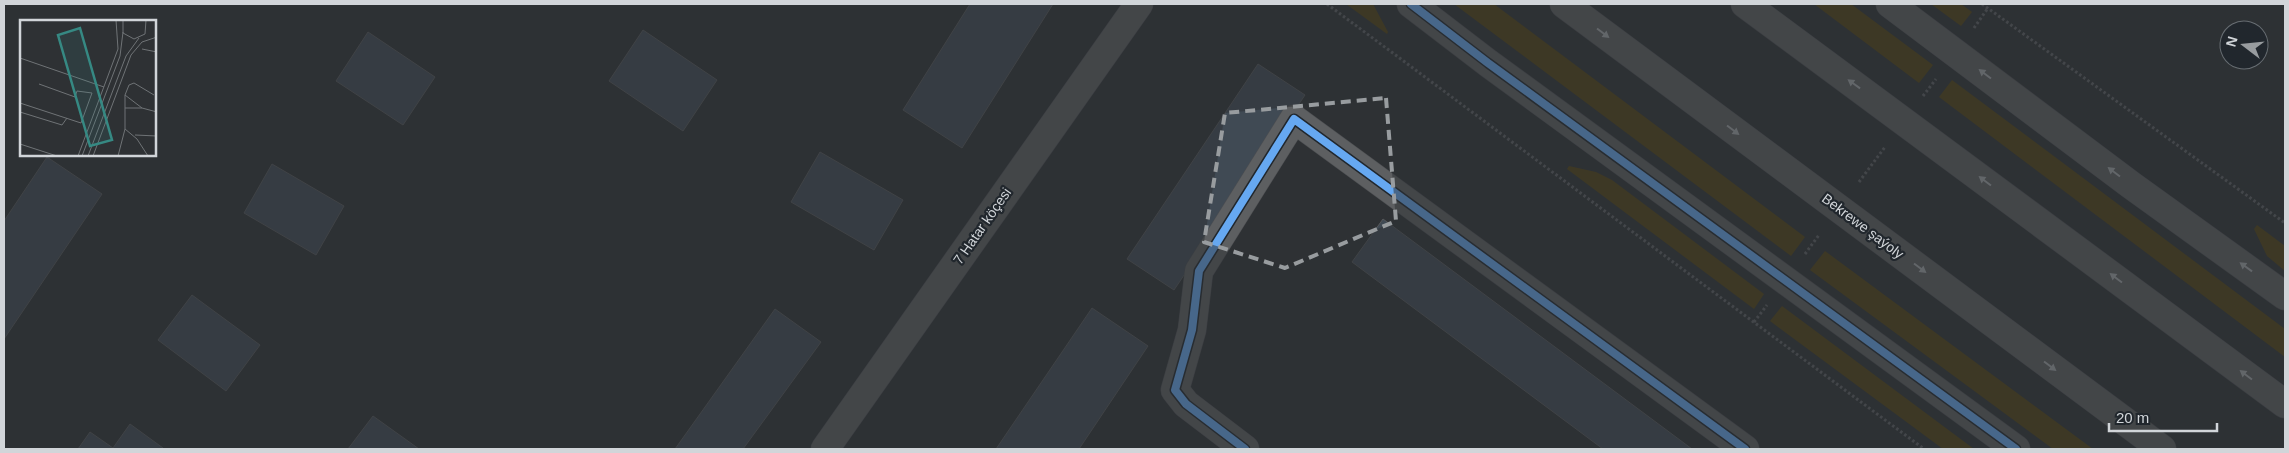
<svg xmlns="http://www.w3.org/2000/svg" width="2289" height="453" font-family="Arial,sans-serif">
  <rect width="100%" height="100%" fill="#2e3134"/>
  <path fill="#514212" d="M1346,4H1373L1388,32L1387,34Z
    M1454,4H1494L1805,237L1791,256Z
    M1814,4H1851L1933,65L1919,83Z
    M1931,4H1961L1972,12L1961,26Z
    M1952,80L2285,329V357L1939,97Z
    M1569,166L1596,172L1612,180L1764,294L1754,309L1567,169Z
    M2257,225L2285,246V271L2267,256L2254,229Z
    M1825,251L2093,449H2053L1810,270Z
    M1782,306L1974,449H1943L1770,321Z"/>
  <path fill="#404a54" stroke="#56585b" d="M970,4H1053L962,148L903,110Z
    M643,30L717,80L683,131L609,81Z
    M368,32L435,77L403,125L336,81Z
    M1258,64L1305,95L1174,290L1127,259Z
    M820,152L903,200L874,250L791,202Z
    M47,157L102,194L4,339V221Z
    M272,164L344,206L316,255L244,213Z
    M1383,219L1692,449H1603L1352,262Z
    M192,295L260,345L226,391L158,340Z
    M1092,308L1148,346L1079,449H996Z
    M775,309L821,342L743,449H675Z
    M373,416L419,449H348Z
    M130,424L163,448L162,449H78L90,432L113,448Z"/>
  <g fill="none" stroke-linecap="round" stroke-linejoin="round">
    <defs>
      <path id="street" d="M1411,4L1488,63L2016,449
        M1890,4L2131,185L2285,296
        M825,449L1139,4
        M1245,449L1186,404L1175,390L1192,330L1199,271L1294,119L1745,449"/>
      <path id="secondary" d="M1564,4L2162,449
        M1745,4L2285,404"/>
    </defs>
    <use href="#street" stroke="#4c4e51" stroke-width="29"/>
    <use href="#secondary" stroke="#4c4e51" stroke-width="29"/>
    <path stroke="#5e6164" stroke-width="3" stroke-dasharray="2.5 2.5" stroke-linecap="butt" d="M1327,4L1924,449
      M1982,4L2285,223
      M1974,28L1988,8
      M1923,96L1936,79
      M1859,182L1885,147
      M1805,254L1819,235
      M1754,322L1767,305"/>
    <use href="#street" stroke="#5d5f61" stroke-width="28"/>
    <use href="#secondary" stroke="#5d5f61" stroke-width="28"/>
    <defs>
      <path id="cycleway" d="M1411,4L1488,63L2016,449
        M1245,449L1186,404L1175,390L1192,330L1199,271L1294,119L1745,449"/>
    </defs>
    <use href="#cycleway" stroke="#21272d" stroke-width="11"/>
    <use href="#cycleway" stroke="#66a8f1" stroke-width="8"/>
  </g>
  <defs><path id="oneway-solid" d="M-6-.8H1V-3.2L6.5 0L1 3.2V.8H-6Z" transform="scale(1.25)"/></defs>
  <g fill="#a3a6a9">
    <use href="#oneway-solid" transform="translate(1603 33) rotate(37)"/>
    <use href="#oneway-solid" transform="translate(1985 74) rotate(-143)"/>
    <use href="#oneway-solid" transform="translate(1854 84) rotate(-144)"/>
    <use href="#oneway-solid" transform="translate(1733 130) rotate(37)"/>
    <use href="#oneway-solid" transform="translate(2114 172) rotate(-143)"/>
    <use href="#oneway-solid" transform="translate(1985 181) rotate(-143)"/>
    <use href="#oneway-solid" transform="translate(2246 267) rotate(-144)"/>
    <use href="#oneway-solid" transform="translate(1920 268) rotate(37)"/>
    <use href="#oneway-solid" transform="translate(2116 278) rotate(-143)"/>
    <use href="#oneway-solid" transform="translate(2050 366) rotate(37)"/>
    <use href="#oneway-solid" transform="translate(2246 375) rotate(-143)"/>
  </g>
  <path d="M0 0H2289V453H0ZM1386,98L1396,221L1285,268L1204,242L1225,113Z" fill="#2e3134" fill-opacity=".55" fill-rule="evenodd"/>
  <path fill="none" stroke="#989c9f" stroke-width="4" stroke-dasharray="10 6" stroke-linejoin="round" d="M1386,98L1396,221L1285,268L1204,242L1225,113Z"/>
  <g text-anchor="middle" stroke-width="4.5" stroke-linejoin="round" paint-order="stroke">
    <g font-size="14" fill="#d1d5d9" stroke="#21272d">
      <text transform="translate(982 226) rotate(-55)" y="5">7 Hatar köçesi</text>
      <text transform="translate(1863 226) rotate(37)" y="5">Bekrewe şaýoly</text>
    </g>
  </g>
  <g transform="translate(20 20)">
    <rect width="136" height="136" fill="#2e3134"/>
    <path fill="none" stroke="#6f7376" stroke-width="1" d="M103,0V13L114,19L125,14L126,0M122,29L137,32M0,38L84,67M105,75L122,88L137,92M0,83L61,103L72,73L57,71L55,77L19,64M105,88H122M0,92L42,105L47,98M115,115L137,116M0,124L37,136M58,136L98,29L96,0M62,136L100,36L103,12M68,136L106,36L119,18M73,136L111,35L122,22L137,17M98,136L105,109M128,136L117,119L105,109V75L109,65L114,63L134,75"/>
    <path fill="#368983" fill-opacity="0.15" stroke="#368983" stroke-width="2.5" d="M60,8L92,120L70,126L38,15Z"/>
    <rect width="136" height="136" fill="none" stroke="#d1d5d9" stroke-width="2.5"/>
  </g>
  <rect width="2289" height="453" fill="none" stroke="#d1d5d9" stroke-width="10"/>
  <g transform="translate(2244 45) rotate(286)"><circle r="24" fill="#21272d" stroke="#676d72"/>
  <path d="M0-4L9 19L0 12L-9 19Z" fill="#989c9f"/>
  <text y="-8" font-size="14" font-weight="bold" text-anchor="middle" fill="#d1d5d9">N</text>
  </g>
  <path d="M2109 423v8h108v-8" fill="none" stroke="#d1d5d9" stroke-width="2.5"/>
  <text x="2116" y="423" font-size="15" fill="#d1d5d9" stroke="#21272d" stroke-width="4" paint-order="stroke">20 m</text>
</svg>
